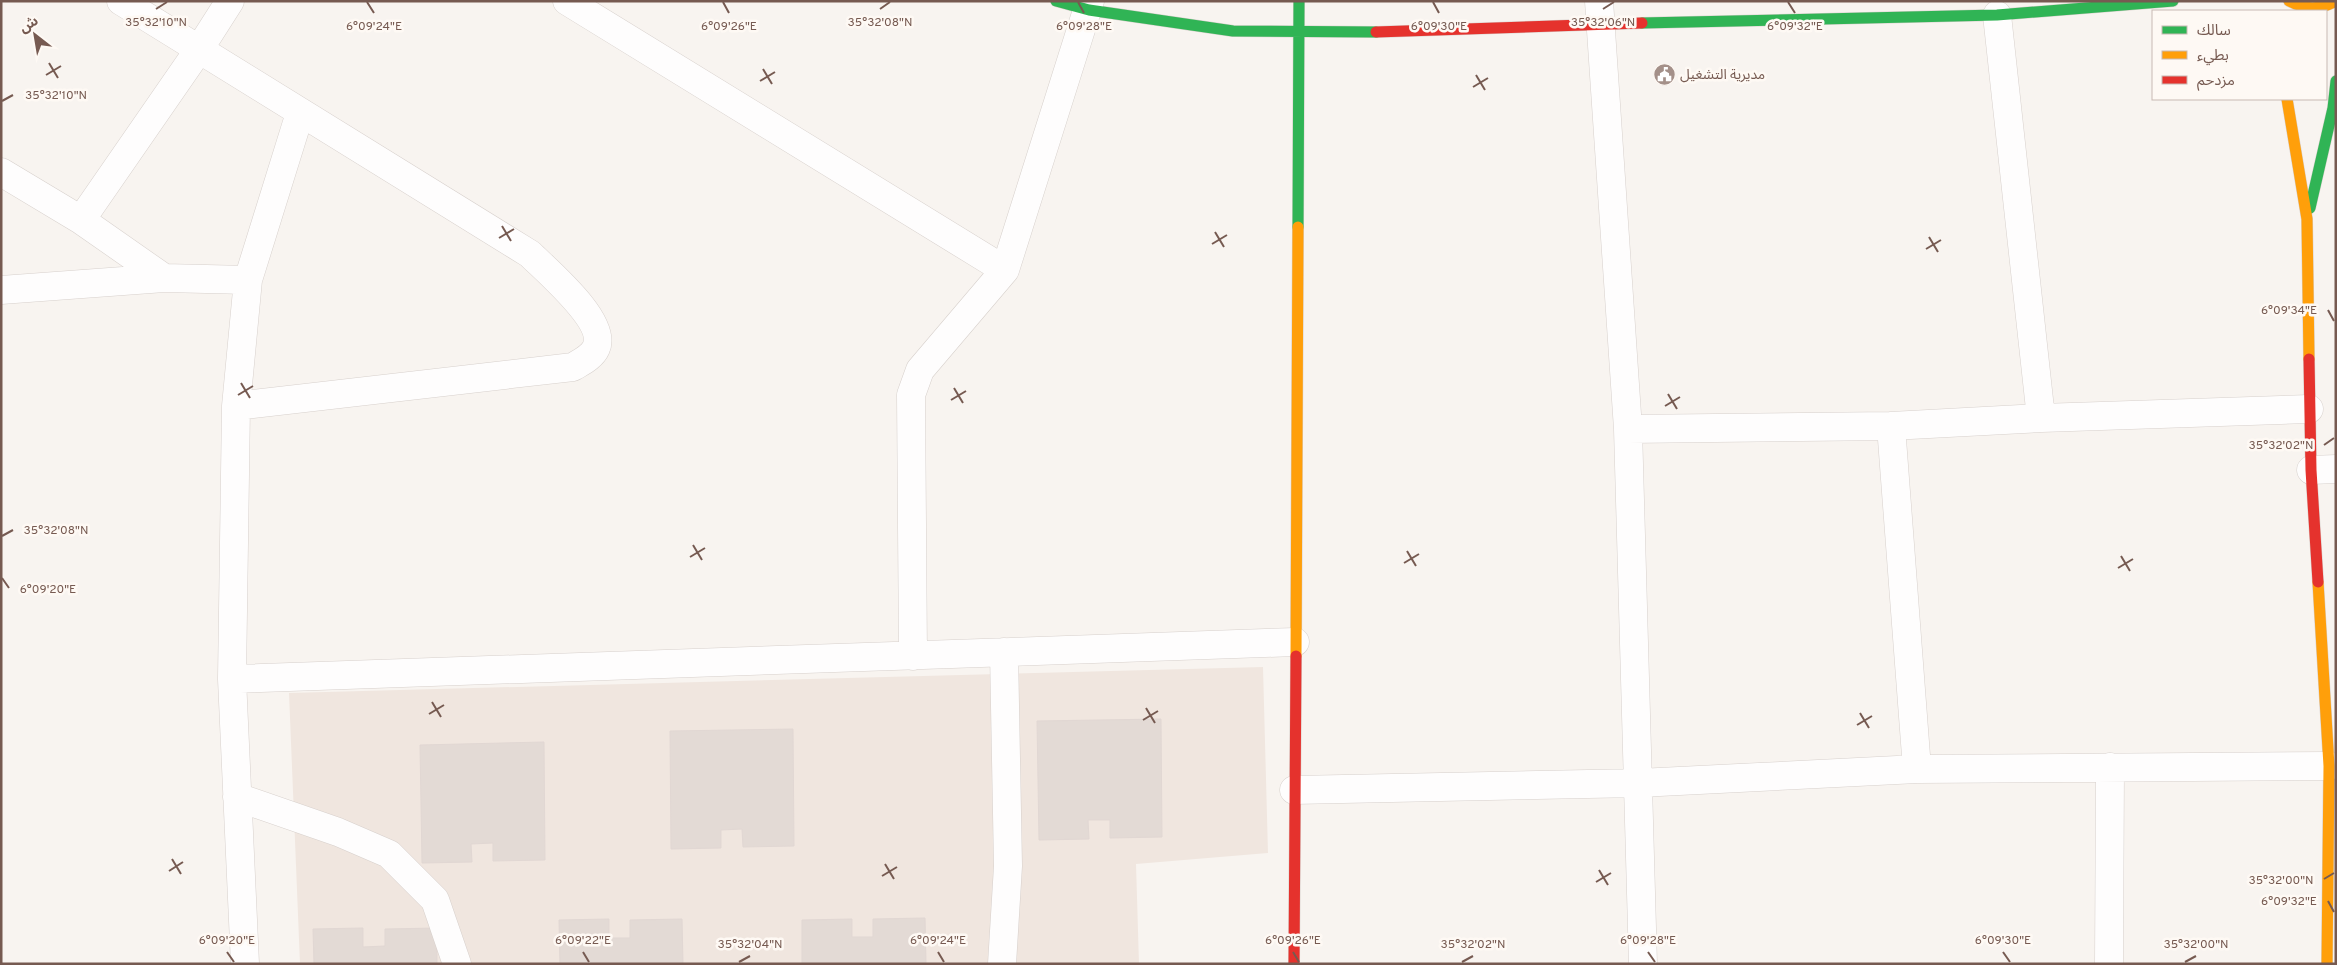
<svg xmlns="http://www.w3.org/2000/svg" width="2337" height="965" font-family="Overpass,'Noto Sans Arabic',sans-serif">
  <rect width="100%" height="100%" fill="#f8f4f0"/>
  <path fill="#f0e6df" d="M1263,667L1268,853L1136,864L1139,964H300L289,693Z"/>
  <path fill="#e3dad5" stroke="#e1d7d3" d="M1161,719L1162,837L1110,838V820H1088L1089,839L1039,840L1037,721Z
    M793,729L794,846L743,847L742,829L721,830V848L671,849L670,731Z
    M544,742L545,860L493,861V843L471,844L472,862L422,863L420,745Z
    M925,918L926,964H802V920L852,919V937H873V919Z
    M609,919V938H630V920L682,919L683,964H560L559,920Z
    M363,928V947L385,946V929L437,928V964H314L313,929Z"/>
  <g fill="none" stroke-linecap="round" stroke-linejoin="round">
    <defs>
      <path id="street" d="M121,1L530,254C547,271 608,322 596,348C592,357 581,362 573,367L236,406
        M567,1L1005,270
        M1599,1L1628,429L1643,964
        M1997,15L2041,418
        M1,172L81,220L164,278
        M81,220L200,48L230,1
        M1,290L164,278L248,280
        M1891,426L1917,769
        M1628,429L1891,426L2041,418L2309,409
        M2311,470L2336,469
        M913,656L911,395L920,370L1005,270L1090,1
        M232,679L1295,642
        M1294,790L1639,783L1917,769L2329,766
        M237,797L338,832L389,854L435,900L457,964
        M245,964L232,679L236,406L248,280L300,113
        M1002,964L1008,866L1004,652
        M2109,964L2110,767"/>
      <path id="fast" d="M1056,1L1089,10L1233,31L1376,32
        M1642,23L1997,15L2173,1
        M2310,208L2333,108L2336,81
        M1298,227L1299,1"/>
      <path id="slow" d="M2289,1C2306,10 2319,10 2336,1
        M2287,99L2307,219L2309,359
        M2318,582L2329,766L2327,964
        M1296,656L1298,227"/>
      <path id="jam" d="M1376,32L1642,23
        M2309,359L2311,470L2318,582
        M1294,964L1296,656"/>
    </defs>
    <use href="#street" stroke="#d7d0cc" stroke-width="29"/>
    <use href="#fast" stroke="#d8d0cc" stroke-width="12"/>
    <use href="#slow" stroke="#d8d0cc" stroke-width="12"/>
    <use href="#jam" stroke="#d8d0cc" stroke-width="12"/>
    <use href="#street" stroke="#fefdfd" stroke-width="28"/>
    <use href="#fast" stroke="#30b455" stroke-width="11"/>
    <use href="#slow" stroke="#ff9f0a" stroke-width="11"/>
    <use href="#jam" stroke="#e5322d" stroke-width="11"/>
  </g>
  <path fill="none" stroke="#765a51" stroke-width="2" d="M367,2L374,13M723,2L729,13M1078,2L1084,13M1433,2L1439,13M1788,2L1795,13M156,9L167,2M880,9L890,2M1603,9L1614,2M49,63L58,78M763,69L772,84M46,75L61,66M1476,75L1485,90M760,81L775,72M1473,87L1488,78M2,101L13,95M502,226L511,241M1215,232L1224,247M1929,237L1938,252M499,238L514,229M1212,244L1227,235M1926,249L1941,240M2328,310L2334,321M241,383L250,398M954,388L963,403M1668,394L1677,409M238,395L253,386M951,400L966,391M1665,406L1680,397M2324,445L2334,438M2,536L13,530M693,545L702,560M1407,551L1416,566M2121,556L2130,571M690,557L705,548M1404,563L1419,554M2118,568L2133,559M2,578L9,588M432,702L441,717M1146,708L1155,723M1860,713L1869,728M429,714L444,705M1143,720L1158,711M1857,725L1872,716M172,859L181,874M885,864L894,879M1599,870L1608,885M169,871L183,862M882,876L897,867M2324,879L2334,873M1596,882L1611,873M2328,901L2334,912M227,952L234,962M583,952L589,962M938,952L944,962M1293,952L1299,962M1648,952L1655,962M2003,952L2010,962M739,962L750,956M1462,962L1473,956M2185,962L2196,956"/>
  <defs>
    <symbol id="civic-disc" viewBox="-11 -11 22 22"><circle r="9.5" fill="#a49089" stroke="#fef9f4"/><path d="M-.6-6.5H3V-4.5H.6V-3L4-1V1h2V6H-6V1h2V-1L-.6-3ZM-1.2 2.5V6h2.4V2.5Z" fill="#fff"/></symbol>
  </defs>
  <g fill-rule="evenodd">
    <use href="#civic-disc" x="1652" y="62" width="25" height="25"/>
  </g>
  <g text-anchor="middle" stroke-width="5" stroke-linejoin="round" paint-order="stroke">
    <g font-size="14" fill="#765a51" stroke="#fef9f4" text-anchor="start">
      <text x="1680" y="79">مديرية التشغيل</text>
    </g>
  </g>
  <g font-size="12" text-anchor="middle" fill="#765a51" stroke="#fef9f4" stroke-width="5" stroke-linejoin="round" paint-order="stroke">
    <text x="156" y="26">35°32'10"N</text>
    <text x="1603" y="26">35°32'06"N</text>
    <text x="880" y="26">35°32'08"N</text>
    <text x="374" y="30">6°09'24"E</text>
    <text x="729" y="30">6°09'26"E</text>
    <text x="1084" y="30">6°09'28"E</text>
    <text x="1439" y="30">6°09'30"E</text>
    <text x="1795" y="30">6°09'32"E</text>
    <text x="56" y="99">35°32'10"N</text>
    <text x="2289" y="314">6°09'34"E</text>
    <text x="2281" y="449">35°32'02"N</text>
    <text x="56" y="534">35°32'08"N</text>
    <text x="48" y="593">6°09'20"E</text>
    <text x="2281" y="884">35°32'00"N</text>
    <text x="2289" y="905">6°09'32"E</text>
    <text x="227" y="944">6°09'20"E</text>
    <text x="583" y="944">6°09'22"E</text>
    <text x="938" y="944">6°09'24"E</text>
    <text x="1293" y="944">6°09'26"E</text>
    <text x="1648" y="944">6°09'28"E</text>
    <text x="2003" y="944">6°09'30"E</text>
    <text x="750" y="948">35°32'04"N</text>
    <text x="1473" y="948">35°32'02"N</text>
    <text x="2196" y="948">35°32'00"N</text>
  </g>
  <rect width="2337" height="965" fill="none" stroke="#765a51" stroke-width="5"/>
  <rect x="2152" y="10" width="175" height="90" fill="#fef9f4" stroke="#c8b9b3"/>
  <rect x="2162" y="26" width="25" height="8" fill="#30b455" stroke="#c8b9b3"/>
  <text x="2197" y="35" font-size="15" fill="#765a51">سالك</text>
  <rect x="2162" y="51" width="25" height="8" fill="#ff9f0a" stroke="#c8b9b3"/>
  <text x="2197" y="60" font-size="15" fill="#765a51">بطيء</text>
  <rect x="2162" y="76" width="25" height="8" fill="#e5322d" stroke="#c8b9b3"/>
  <text x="2197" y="85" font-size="15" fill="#765a51">مزدحم</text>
  <g transform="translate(35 35) rotate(329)" stroke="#fef9f4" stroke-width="4" paint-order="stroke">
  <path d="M0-4L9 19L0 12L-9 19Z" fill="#765a51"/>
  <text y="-8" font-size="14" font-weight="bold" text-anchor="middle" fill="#765a51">ش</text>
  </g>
</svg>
